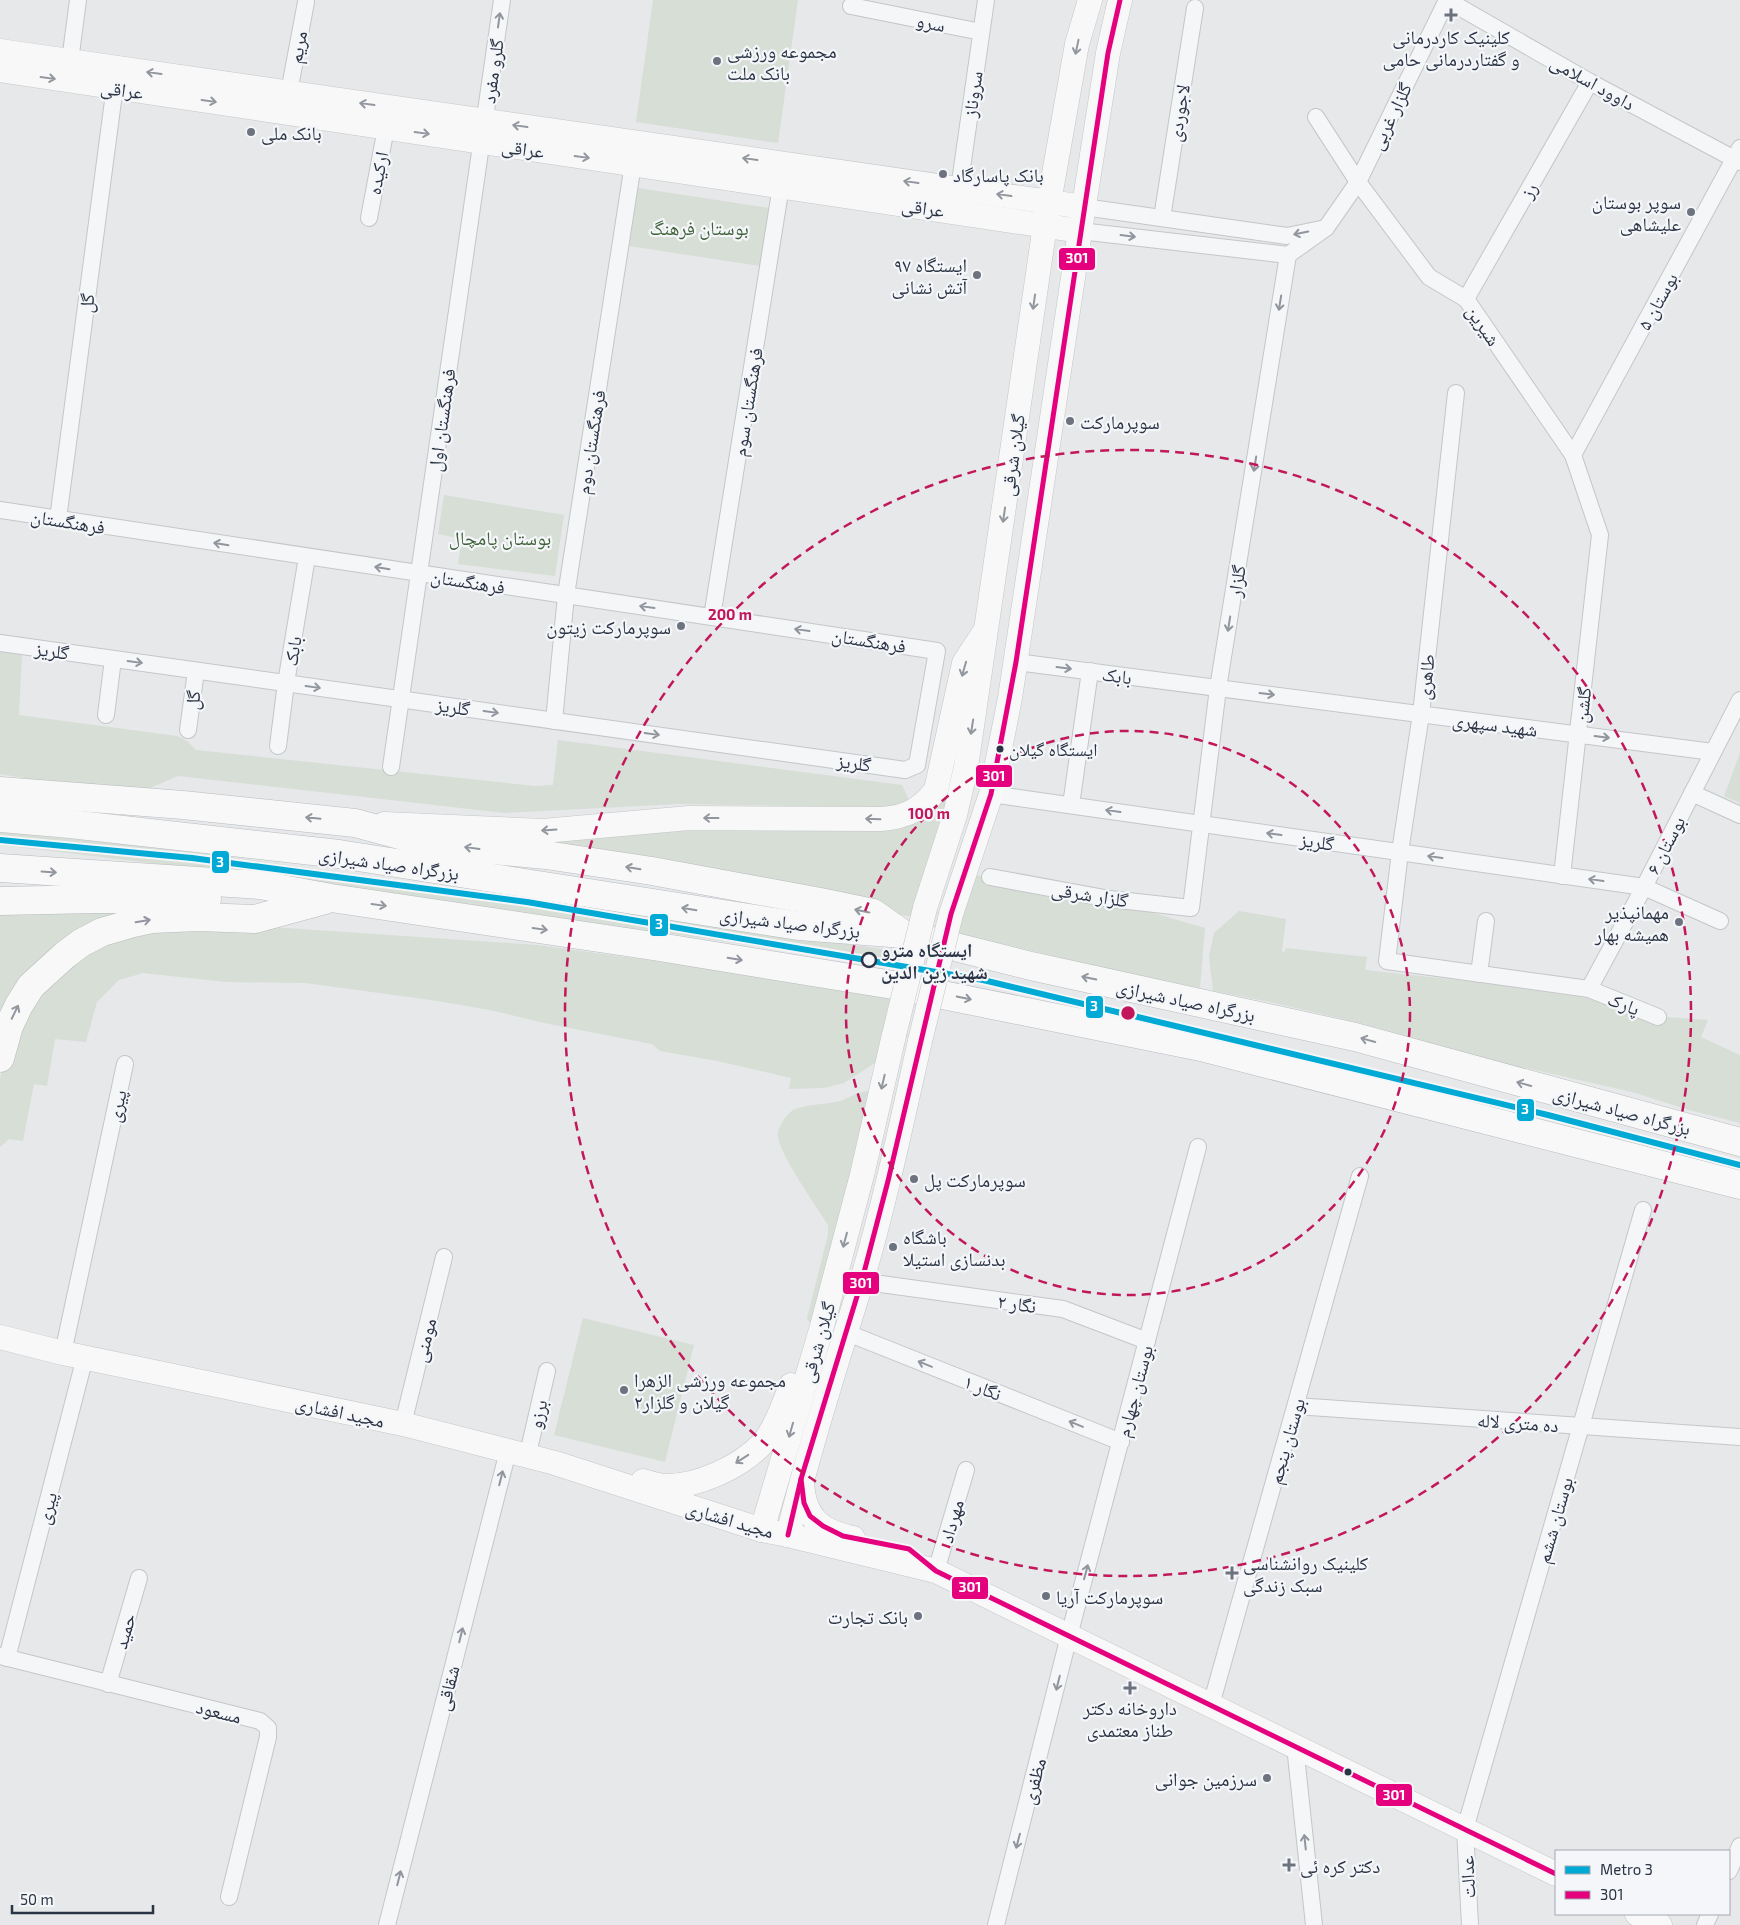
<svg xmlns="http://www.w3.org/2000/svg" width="1740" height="1925" viewBox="0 0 1740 1925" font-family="'Exo 2','Noto Naskh Arabic',sans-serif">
<rect width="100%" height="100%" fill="#e6e8ea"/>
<g fill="#d6ded6">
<polygon points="653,0 798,0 778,143 636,122"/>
<polygon points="638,188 769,208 760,266 629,246"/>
<polygon points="444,495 564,515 555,576 458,564 462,539 438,534"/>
<polygon points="0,650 22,653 19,715 177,736 187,741 196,750 535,786 553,785 558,740 902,785 908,798 903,808 679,804 505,813 178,776 141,792 53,783 0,774"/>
<polygon points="972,695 919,918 902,915 887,910 481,837 914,817"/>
<polygon points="1740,753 1740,803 1724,796"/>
<path d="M0,832L122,844L210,854L910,953L905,971C756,944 606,925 455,904C304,883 152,862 0,845Z"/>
<polygon points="974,875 1150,912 1205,928 1200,988 1108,969 958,933"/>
<polygon points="146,905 99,927 0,1036 0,909"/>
<polygon points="1239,911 1286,919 1282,951 1284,953 1286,948 1367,957 1365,970 1476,982 1593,999 1652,1016 1708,1020 1701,1037 1740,1055 1740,1123 1689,1110 1632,1092 1517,1066 1360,1023 1270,1002 1213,991 1209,956 1214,933"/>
<polygon points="228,924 537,945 707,968 899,1000 884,1047 875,1063 844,1083 824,1088 789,1089 791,1078 717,1061 660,1051 652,1044 544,1023 490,1010 431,1000 305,983 226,982 143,973 119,980 97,1002 86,1042 55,1039 47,1086 34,1084 23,1141 9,1139 0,1147 0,1078 8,1048 40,988 111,935"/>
<path d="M867,1091L871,1095L812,1323L809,1322L807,1318L828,1235V1225C817,1207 778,1153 778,1135C778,1126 786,1115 793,1110C806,1104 821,1105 835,1102C846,1101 855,1092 867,1091Z"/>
<polygon points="583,1318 694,1345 665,1462 554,1435"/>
</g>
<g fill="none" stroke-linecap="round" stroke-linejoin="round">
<defs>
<g id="minor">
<polyline points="1447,0 1590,82 1740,162"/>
<polyline points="851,6 981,32"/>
<polyline points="70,61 78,0"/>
<polyline points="289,92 306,2"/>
<polyline points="1316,117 1358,182 1429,277 1466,299 1573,455 1600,535 1562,876"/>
<polyline points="959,189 986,0"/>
<polyline points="369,218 386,128"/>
<polyline points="1162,218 1195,8"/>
<polyline points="1326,228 1358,182 1447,0"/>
<polyline points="1080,231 1288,255 1326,228 1287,236 1084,207"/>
<polyline points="1466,299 1590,82"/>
<polyline points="1456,393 1421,714 1400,852 1387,961 1589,989 1658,1017"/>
<polyline points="1573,455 1740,148"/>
<polyline points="0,510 937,651 917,765 905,770 0,643"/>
<polyline points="58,519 116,78"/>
<polyline points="712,617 781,186"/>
<polyline points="1016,662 1713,752"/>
<polyline points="106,715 113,659"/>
<polyline points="554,721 566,595 633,164"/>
<polyline points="188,730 196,671"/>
<polyline points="278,746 286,683 307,557"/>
<polyline points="391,767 502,0"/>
<polyline points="1692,793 1740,815"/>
<polyline points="991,794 1644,887 1720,921"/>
<polyline points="1071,805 1090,671"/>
<polyline points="990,877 1110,899 1191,908 1218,688 1288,255"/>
<polyline points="1479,974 1486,921"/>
<polyline points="1589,989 1644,887 1740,700"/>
<polyline points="881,1284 1063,1309 1147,1341"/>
<polyline points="845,1332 1121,1442"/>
<polyline points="63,1353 125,1064"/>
<polyline points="1296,1406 1740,1437"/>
<polyline points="403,1424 444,1257"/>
<polyline points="527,1458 547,1371"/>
<polyline points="936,1571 966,1470"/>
<polyline points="0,1656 260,1721 268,1728 268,1737 229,1897"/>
<polyline points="7,1658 85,1357"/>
<polyline points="108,1684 139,1578"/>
<polyline points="1211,1705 1360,1176"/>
<polyline points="1295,1746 1314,1925"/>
<polyline points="1729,1871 1740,1846"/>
<polyline points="387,1925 508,1451"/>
<polyline points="996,1925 1069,1636 1198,1147"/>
<polyline points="1470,1925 1465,1829 1643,1210"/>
<polyline points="1705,1925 1710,1914"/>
</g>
<g id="secondary">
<polyline points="0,51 1084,207"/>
<polyline points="0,70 1080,231"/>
<path d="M384,824L543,831L689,818L881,819C907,817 920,810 936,790L964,663L983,634"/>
<polyline points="925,908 955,815 966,767 1045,225 1077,44 1090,0"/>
<polyline points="951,914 991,794 1010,698 1080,231 1108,53 1120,0"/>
<polyline points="0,1337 63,1353 403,1424 555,1463 762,1530 788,1535 936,1571 1556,1874"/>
<path d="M643,1481C650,1483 658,1486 665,1486C697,1487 740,1467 762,1444C774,1431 785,1402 791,1385"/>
<path d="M802,1485C805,1518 820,1531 853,1538"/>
<polyline points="762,1530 821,1330 862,1175 894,1035"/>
<path d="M788,1535C809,1449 836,1365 862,1280C885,1202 902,1121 920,1041"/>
<polyline points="1637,1914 1660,1925"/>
</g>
<g id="trunk">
<polyline points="0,791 183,805 355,823 422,841 483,849 546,855 652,871 820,902 873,913 900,932"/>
<polyline points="0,818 70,824 339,854 799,926 904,934 1031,966 1355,1037 1740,1142"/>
<polyline points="0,868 260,885 331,898 653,946 893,985 1201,1047 1740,1185"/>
<polyline points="0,901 96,899 207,899"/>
<polyline points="0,1058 9,1026 19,1005 31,986 65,955 81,943 102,932 133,923 152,919 198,917 255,919 325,900"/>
</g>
</defs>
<use href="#minor" stroke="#c4c6c8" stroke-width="18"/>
<use href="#secondary" stroke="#c4c6c8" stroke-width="25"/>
<use href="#trunk" stroke="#b8bbbf" stroke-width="29"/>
<use href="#minor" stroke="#f5f6f7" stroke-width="16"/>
<use href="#secondary" stroke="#f8f8f8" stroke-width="24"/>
<use href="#trunk" stroke="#f8f8f8" stroke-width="28"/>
<defs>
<g id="secondary-bridge">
<polyline points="894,1035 925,908"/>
<polyline points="920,1041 951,914"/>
</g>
</defs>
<use href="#secondary-bridge" stroke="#c4c6c8" stroke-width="25" stroke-linecap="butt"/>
<use href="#secondary-bridge" stroke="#f8f8f8" stroke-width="24"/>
<defs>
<g id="bus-1">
<polyline points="801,1479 804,1503 810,1516 823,1526 843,1536 909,1549 936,1571 1556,1874"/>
<polyline points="788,1535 801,1479 862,1280 888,1181 951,914 991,794 1016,662 1108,53 1120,0"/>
</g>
</defs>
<use href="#bus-1" stroke="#f4f6f9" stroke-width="9"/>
<use href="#bus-1" stroke="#e5007d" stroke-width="5"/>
<defs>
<polyline id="metro-1" points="0,840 192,858 527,902 983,980 1548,1115 1740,1165"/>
</defs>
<use href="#metro-1" stroke="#f4f6f9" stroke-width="10"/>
<use href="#metro-1" stroke="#00aad4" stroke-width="6"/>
</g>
<defs><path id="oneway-shaft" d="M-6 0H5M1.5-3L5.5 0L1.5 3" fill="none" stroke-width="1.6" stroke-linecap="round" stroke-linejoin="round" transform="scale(1.25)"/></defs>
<g stroke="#90959e">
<use href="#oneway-shaft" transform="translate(499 20) rotate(-82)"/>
<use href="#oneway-shaft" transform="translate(1301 233) rotate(168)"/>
<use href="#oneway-shaft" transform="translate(1128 236) rotate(7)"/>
<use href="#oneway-shaft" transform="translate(1280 303) rotate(99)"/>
<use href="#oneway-shaft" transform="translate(1255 464) rotate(99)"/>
<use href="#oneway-shaft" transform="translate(221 544) rotate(-171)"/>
<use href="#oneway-shaft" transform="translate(382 568) rotate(-171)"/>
<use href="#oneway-shaft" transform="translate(647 607) rotate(-172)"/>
<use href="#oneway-shaft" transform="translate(1229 624) rotate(99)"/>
<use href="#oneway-shaft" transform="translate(802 630) rotate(-172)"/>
<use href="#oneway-shaft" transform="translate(135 662) rotate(8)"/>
<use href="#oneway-shaft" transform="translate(1064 668) rotate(7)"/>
<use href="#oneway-shaft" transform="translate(313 687) rotate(8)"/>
<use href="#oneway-shaft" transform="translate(1267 694) rotate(7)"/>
<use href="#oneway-shaft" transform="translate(491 712) rotate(8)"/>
<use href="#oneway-shaft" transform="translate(652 734) rotate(8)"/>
<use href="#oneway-shaft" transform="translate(1602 737) rotate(7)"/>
<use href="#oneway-shaft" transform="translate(1113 811) rotate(-172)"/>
<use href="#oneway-shaft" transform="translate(1274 834) rotate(-172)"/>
<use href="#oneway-shaft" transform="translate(1435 857) rotate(-172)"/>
<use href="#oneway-shaft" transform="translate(1596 880) rotate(-172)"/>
<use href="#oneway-shaft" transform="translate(925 1364) rotate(-158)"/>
<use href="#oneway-shaft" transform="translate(1076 1424) rotate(-158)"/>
<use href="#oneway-shaft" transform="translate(501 1478) rotate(-76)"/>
<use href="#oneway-shaft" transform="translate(1086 1572) rotate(-75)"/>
<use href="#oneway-shaft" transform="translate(461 1635) rotate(-76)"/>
<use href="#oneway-shaft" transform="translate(1058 1683) rotate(104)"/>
<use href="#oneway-shaft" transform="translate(1018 1841) rotate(105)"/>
<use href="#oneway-shaft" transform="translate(1305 1842) rotate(-96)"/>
<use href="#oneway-shaft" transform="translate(399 1878) rotate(-76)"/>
</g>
<g stroke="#92969e">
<use href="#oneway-shaft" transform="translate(1077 47) rotate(102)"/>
<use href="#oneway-shaft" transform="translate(154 73) rotate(-172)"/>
<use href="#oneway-shaft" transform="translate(48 78) rotate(8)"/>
<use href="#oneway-shaft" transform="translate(209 101) rotate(8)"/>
<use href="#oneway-shaft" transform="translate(367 104) rotate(-172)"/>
<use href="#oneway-shaft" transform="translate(520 126) rotate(-172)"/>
<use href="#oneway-shaft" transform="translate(422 133) rotate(8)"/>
<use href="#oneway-shaft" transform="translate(582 157) rotate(8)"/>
<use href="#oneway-shaft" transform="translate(750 159) rotate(-172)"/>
<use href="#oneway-shaft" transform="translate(911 182) rotate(-172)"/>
<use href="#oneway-shaft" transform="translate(1004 195) rotate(-172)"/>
<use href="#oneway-shaft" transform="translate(1034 302) rotate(98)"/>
<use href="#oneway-shaft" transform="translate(1004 515) rotate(98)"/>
<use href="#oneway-shaft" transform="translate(964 669) rotate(106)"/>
<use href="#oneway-shaft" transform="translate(972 727) rotate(99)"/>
<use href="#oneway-shaft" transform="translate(313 818) rotate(-174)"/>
<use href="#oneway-shaft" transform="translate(711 818) rotate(180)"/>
<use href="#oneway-shaft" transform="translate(873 819) rotate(-178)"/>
<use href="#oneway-shaft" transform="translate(549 830) rotate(176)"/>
<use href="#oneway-shaft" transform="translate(472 848) rotate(-172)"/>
<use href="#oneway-shaft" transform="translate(633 868) rotate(-171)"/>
<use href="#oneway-shaft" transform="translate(49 872) rotate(4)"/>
<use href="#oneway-shaft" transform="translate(379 905) rotate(8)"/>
<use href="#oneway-shaft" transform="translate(689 909) rotate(-171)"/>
<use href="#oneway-shaft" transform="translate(862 911) rotate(-168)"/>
<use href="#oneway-shaft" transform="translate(143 921) rotate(-9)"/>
<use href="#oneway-shaft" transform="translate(540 929) rotate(8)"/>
<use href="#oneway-shaft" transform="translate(735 959) rotate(9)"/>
<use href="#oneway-shaft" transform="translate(1089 978) rotate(-168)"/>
<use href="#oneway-shaft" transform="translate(964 998) rotate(12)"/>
<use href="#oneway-shaft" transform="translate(15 1012) rotate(-64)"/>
<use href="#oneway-shaft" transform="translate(1368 1040) rotate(-165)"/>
<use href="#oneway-shaft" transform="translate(883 1082) rotate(103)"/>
<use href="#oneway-shaft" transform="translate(1524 1084) rotate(-165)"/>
<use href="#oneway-shaft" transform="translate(845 1240) rotate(105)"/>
<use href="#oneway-shaft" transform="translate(791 1430) rotate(106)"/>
<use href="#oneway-shaft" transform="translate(742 1459) rotate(147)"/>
</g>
<g fill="none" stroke="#c2185b" stroke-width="2.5" stroke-dasharray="9 6">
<circle cx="1128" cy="1013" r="282"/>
<circle cx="1128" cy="1013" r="563"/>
</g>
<g fill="#6c737f" stroke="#f4f6f9" stroke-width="2">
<path d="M1448.5 7.5h5v5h5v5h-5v5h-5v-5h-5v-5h5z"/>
<circle cx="717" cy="61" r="5"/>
<circle cx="251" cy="132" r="5"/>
<circle cx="943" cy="174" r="5"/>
<circle cx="1691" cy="212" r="5"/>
<circle cx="977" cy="275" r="5"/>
<circle cx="1070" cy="421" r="5"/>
<circle cx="681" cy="626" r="5"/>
<circle cx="1679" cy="922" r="5"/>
<circle cx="914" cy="1179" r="5"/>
<circle cx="893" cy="1247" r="5"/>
<circle cx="624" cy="1390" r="5"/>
<path d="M1229.5 1565.5h5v5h5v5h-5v5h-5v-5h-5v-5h5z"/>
<circle cx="1046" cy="1596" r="5"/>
<circle cx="918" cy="1616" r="5"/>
<path d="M1127.5 1680.5h5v5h5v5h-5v5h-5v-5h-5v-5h5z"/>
<circle cx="1267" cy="1778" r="5"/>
<path d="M1286.5 1857.5h5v5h5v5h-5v5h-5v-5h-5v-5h5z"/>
</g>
<g fill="#2b3445" stroke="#f4f6f9" stroke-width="2">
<circle cx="1000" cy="749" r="4.5"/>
<circle cx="1348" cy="1772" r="4.5"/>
</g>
<circle fill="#f4f6f9" stroke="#2b3445" stroke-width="2.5" cx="869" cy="960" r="7"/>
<g text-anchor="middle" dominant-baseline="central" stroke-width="4.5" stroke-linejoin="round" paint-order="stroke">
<g font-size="18" fill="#2b3445" stroke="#f4f6f9" text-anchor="start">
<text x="1009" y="749">ایستگاه گیلان</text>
</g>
<g font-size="19" fill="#2b3445" stroke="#f4f6f9">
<text transform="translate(931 22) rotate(11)">سرو</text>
<text transform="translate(297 47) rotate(-79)">مریم</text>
<text transform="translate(492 71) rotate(-82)">گلرو مفرد</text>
<text transform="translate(1593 82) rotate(29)">داوود اسلامی</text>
<text transform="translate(122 89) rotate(8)">عراقی</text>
<text transform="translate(972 94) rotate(-82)">سروناز</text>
<text transform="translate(1178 113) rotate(-81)">لاجوردی</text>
<text transform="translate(1390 116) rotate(-64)">گلزار غربی</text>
<text transform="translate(523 148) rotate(8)">عراقی</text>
<text transform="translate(377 173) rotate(-79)">ارکیده</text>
<text transform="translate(1528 190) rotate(-60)">رز</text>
<text transform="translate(923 207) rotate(8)">عراقی</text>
<text transform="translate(1657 301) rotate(-61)">بوستان ۵</text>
<text transform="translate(86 303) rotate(-83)">گل</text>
<text transform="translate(1484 325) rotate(56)">شیرین</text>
<text transform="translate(747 402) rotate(-81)">فرهنگستان سوم</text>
<text transform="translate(441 420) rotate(-82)">فرهنگستان اول</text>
<text transform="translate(590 442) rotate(-81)">فرهنگستان دوم</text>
<text transform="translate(1012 455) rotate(-82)">گیلان شرقی</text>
<text transform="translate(68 521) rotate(9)">فرهنگستان</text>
<text transform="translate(468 581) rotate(9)">فرهنگستان</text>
<text transform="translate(1236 581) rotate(-81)">گلزار</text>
<text transform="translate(869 640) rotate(9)">فرهنگستان</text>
<text transform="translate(52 650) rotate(8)">گلریز</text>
<text transform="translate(292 651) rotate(-81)">بابک</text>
<text transform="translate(1117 675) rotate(7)">بابک</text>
<text transform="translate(1425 677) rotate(-84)">طاهری</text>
<text transform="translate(192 700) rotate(-83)">گل</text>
<text transform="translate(1582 705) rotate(-84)">گلشن</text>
<text transform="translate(453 706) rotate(8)">گلریز</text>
<text transform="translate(1495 724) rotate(7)">شهید سپهری</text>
<text transform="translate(854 762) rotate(8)">گلریز</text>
<text transform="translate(1317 841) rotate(8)">گلریز</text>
<text transform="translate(1665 845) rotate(-63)">بوستان ۶</text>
<text transform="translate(389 863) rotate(8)">بزرگراه صیاد شیرازی</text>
<text transform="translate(1090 894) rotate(9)">گلزار شرقی</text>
<text transform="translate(790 922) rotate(7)">بزرگراه صیاد شیرازی</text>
<text transform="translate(1186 1000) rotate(12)">بزرگراه صیاد شیرازی</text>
<text transform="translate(1624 1003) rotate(22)">پارک</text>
<text transform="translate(116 1106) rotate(-78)">پیری</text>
<text transform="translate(1622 1110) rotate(15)">بزرگراه صیاد شیرازی</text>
<text transform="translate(1017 1303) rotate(8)">نگار ۲</text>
<text transform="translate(424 1340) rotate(-76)">مومنی</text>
<text transform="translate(817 1342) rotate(-74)">گیلان شرقی</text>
<text transform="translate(983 1387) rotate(22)">نگار ۱</text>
<text transform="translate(1134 1391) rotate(-75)">بوستان چهارم</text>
<text transform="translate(340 1411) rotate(12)">مجید افشاری</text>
<text transform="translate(537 1414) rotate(-77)">برزو</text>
<text transform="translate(1518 1422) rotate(4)">ده متری لاله</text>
<text transform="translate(1286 1441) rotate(-74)">بوستان پنجم</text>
<text transform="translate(46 1508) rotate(-75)">پیری</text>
<text transform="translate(730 1519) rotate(16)">مجید افشاری</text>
<text transform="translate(1554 1520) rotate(-74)">بوستان ششم</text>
<text transform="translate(951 1521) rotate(-74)">مهرداد</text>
<text transform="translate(124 1631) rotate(-74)">حمید</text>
<text transform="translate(447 1688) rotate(-76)">شقاقی</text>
<text transform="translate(219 1711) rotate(14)">مسعود</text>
<text transform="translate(1033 1781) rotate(-75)">مظفری</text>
<text transform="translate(1467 1877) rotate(-93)">عدالت</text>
</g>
<g font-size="19" fill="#2b3445" stroke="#f4f6f9" text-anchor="start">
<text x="1451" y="36" text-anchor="middle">کلینیک کاردرمانی<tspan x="1451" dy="22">و گفتاردرمانی حامی</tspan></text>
<text x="727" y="50">مجموعه ورزشی<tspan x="727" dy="22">بانک ملت</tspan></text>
<text x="261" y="132">بانک ملی</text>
<text x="953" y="174">بانک پاسارگاد</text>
<text x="1681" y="201" text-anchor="end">سوپر بوستان<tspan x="1681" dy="22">علیشاهی</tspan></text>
<text x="967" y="264" text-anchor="end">ایستگاه ۹۷<tspan x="967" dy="22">آتش نشانی</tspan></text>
<text x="1080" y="421">سوپرمارکت</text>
<text x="671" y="626" text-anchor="end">سوپرمارکت زیتون</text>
<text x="1669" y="911" text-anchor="end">مهمانپذیر<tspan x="1669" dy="22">همیشه بهار</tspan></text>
<text x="924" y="1179">سوپرمارکت پل</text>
<text x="903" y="1236">باشگاه<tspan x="903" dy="22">بدنسازی استیلا</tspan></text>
<text x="634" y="1379">مجموعه ورزشی الزهرا<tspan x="634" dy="22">گیلان و گلزار۲</tspan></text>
<text x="1243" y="1562">کلینیک روانشناسی<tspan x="1243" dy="22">سبک زندگی</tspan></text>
<text x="1056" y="1596">سوپرمارکت آریا</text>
<text x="908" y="1616" text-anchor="end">بانک تجارت</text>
<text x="1130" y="1707" text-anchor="middle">داروخانه دکتر<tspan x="1130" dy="22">طناز معتمدی</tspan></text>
<text x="1257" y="1778" text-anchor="end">سرزمین جوانی</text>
<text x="1300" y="1865">دکتر کره ئی</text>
</g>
<g font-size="19" fill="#3f6138" stroke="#f4f6f9">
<text x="699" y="227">بوستان فرهنگ</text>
<text x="500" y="537">بوستان پامچال</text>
</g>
<g font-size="19" font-weight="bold" fill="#2b3445" stroke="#f4f6f9" text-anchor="start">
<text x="881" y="949">ایستگاه مترو<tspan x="881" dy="22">شهید زین الدین</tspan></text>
</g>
</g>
<circle cx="1128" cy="1013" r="8" fill="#c2185b" stroke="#f4f6f9" stroke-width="2.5"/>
<g font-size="15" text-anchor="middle" font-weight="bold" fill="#c2185b" stroke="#f4f6f9" stroke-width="4.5" stroke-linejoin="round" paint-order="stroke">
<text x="730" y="620">200 m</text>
<text x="929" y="819">100 m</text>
</g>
<g stroke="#f4f6f9" stroke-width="2">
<rect x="1058" y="247" width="38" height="24" rx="5" fill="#e5007d"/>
<rect x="975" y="764" width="38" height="24" rx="5" fill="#e5007d"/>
<rect x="211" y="850" width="19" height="24" rx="5" fill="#00aad4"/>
<rect x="649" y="913" width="20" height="24" rx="5" fill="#00aad4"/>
<rect x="1085" y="995" width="19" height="24" rx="5" fill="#00aad4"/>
<rect x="1516" y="1098" width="19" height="24" rx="5" fill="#00aad4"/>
<rect x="842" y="1271" width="38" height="24" rx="5" fill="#e5007d"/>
<rect x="951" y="1576" width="38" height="24" rx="5" fill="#e5007d"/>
<rect x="1375" y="1783" width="38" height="24" rx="5" fill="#e5007d"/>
</g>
<g font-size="14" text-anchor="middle" font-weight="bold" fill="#fff">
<text x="1077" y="263">301</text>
<text x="994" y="781">301</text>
<text x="220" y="867">3</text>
<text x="659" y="929">3</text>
<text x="1094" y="1011">3</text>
<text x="1525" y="1114">3</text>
<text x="861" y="1288">301</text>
<text x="970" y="1592">301</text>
<text x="1394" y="1800">301</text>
</g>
<rect x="1555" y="1850" width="175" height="65" fill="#f4f6f9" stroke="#a4a8b1"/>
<rect x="1565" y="1866" width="25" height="8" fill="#00aad4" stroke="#a4a8b1"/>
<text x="1600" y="1875" font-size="15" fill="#2b3445">Metro 3</text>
<rect x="1565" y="1891" width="25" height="8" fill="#e5007d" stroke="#a4a8b1"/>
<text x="1600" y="1900" font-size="15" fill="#2b3445">301</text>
<path d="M12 1905v8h141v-8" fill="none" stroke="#2b3445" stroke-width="2.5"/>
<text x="20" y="1905" font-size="15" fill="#2b3445" stroke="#f4f6f9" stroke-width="4" paint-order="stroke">50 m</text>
</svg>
